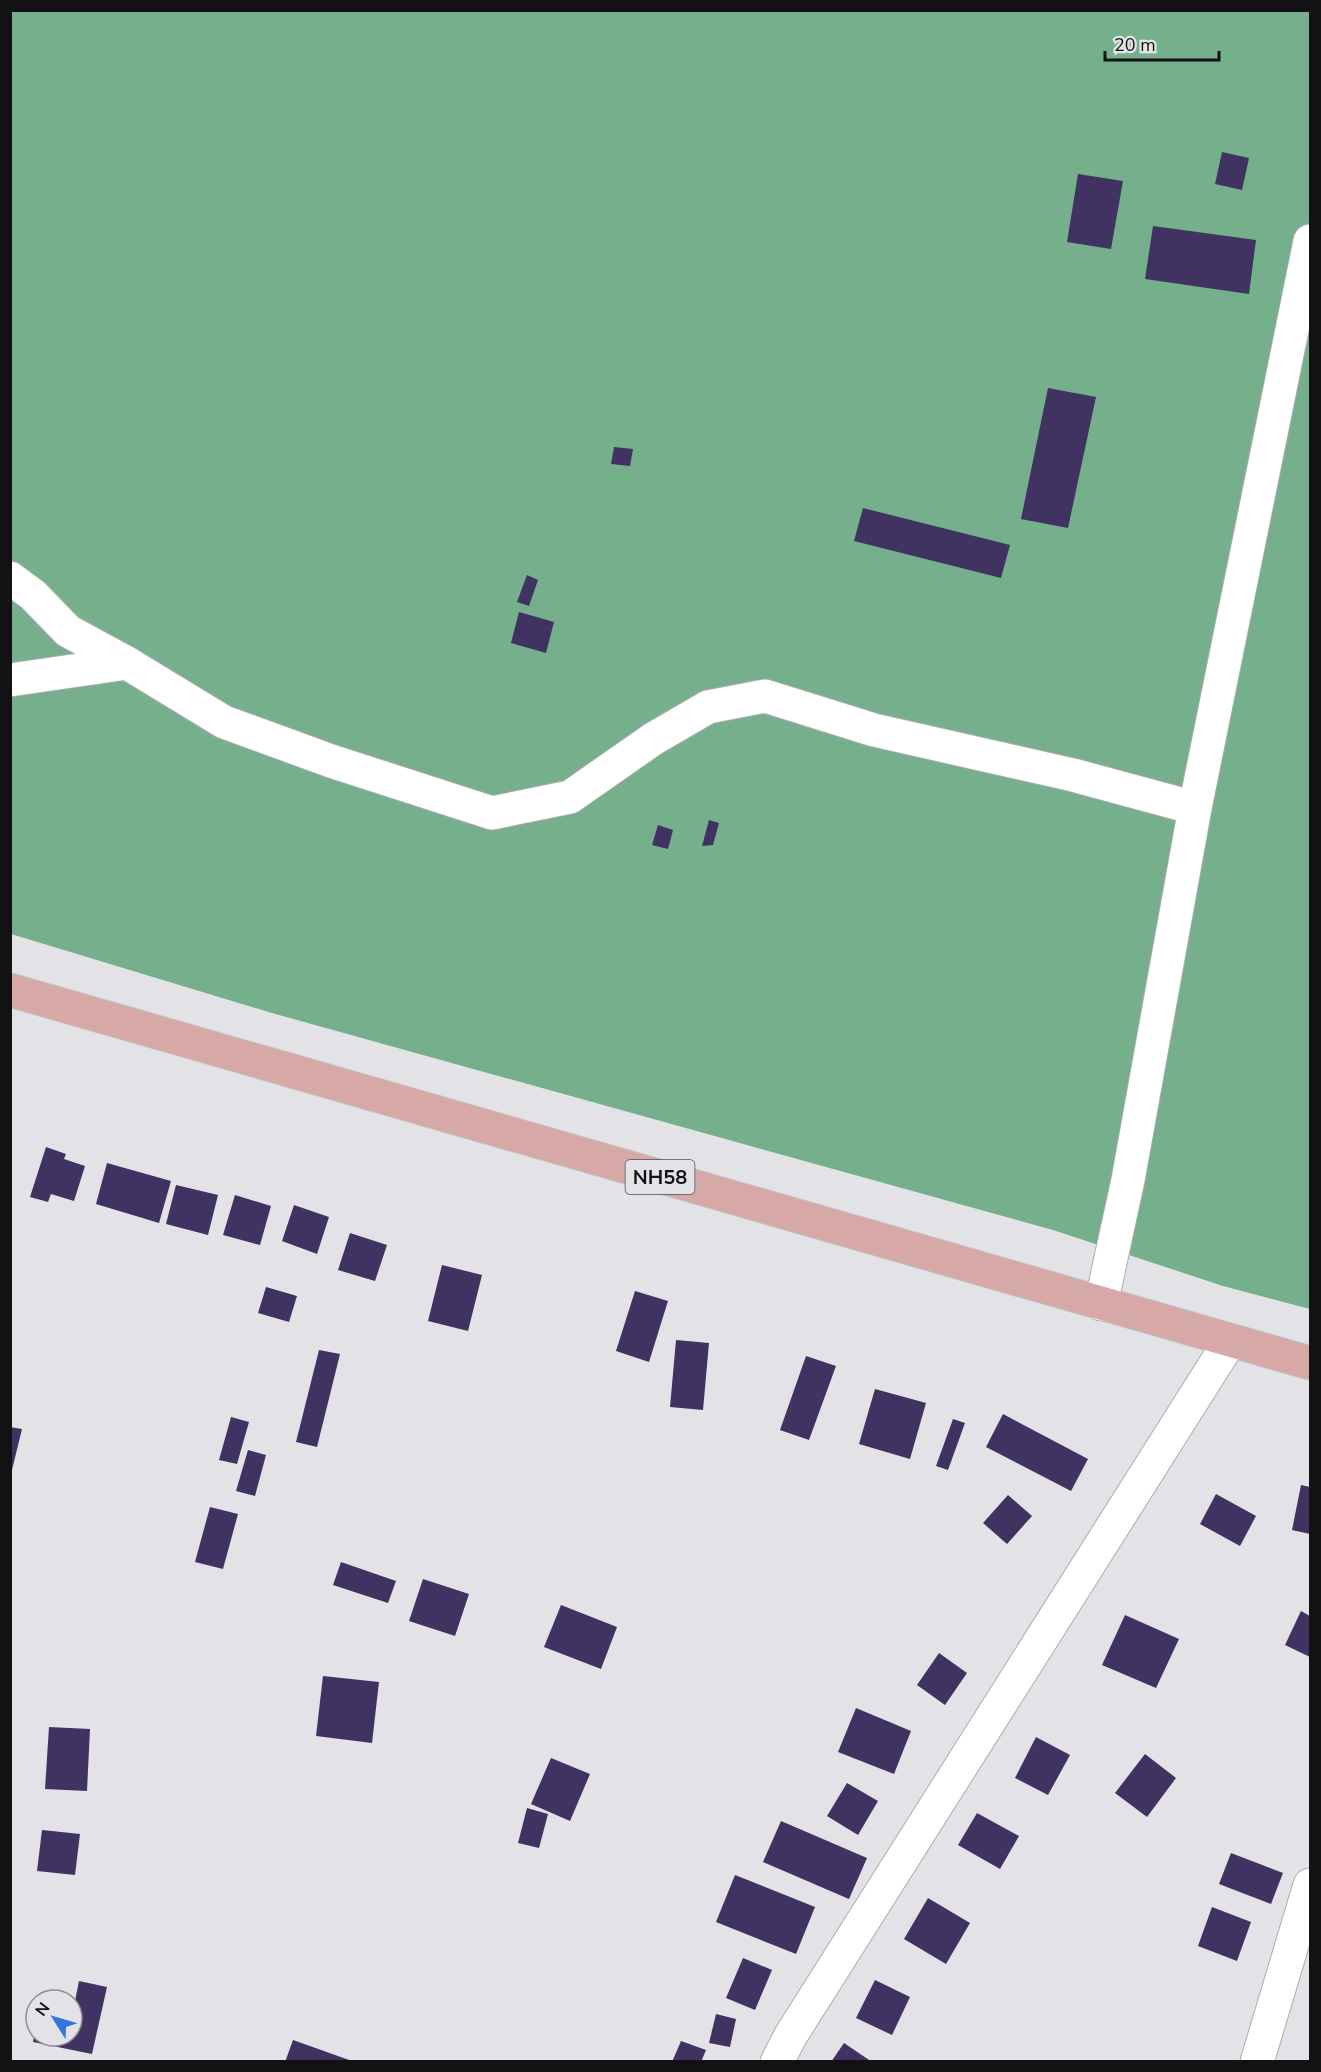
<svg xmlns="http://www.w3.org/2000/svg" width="1321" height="2072" viewBox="0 0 1321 2072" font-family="'Nunito Sans',sans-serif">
<rect width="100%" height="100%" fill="#e3e3e7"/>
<polygon fill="#75af8c" points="10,11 1310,11 1310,1309 1223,1286 1053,1230 272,1013 11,934"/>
<g fill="#403261">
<polygon points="1222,152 1249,158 1242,190 1215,184"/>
<polygon points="1078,174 1123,181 1111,249 1067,242"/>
<polygon points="1153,226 1256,240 1249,294 1145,279"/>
<polygon points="1048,388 1096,397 1068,528 1021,519"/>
<polygon points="614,447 633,449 630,466 611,464"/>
<polygon points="863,508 1010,545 1001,578 854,541"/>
<polygon points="527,575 538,580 529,606 517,602"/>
<polygon points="519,612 554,622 546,653 511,643"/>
<polygon points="709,820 719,823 713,845 702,846"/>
<polygon points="658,825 673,830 668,849 652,845"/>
<polygon points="46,1147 66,1154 64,1159 85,1166 74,1201 51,1194 48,1202 30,1197"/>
<polygon points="107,1163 171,1181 159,1223 96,1204"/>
<polygon points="176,1185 218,1195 208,1235 166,1224"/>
<polygon points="235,1195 271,1206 260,1245 223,1235"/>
<polygon points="294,1205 329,1217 317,1254 282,1241"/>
<polygon points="350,1233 387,1245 375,1281 338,1270"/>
<polygon points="442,1265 482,1275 468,1331 428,1321"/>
<polygon points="266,1287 297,1296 289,1322 258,1313"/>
<polygon points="635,1291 668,1301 649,1362 616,1351"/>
<polygon points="676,1340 709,1343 703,1410 670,1407"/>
<polygon points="319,1350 340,1354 317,1447 296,1442"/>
<polygon points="806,1356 836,1366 809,1440 780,1430"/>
<polygon points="875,1389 926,1403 910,1459 859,1444"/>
<polygon points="1003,1414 1088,1459 1071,1491 986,1447"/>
<polygon points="231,1417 249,1422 237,1464 219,1460"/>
<polygon points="953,1419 965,1423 948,1470 936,1466"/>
<polygon points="10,1427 22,1429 11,1474 10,1474"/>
<polygon points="248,1450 266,1455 255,1496 236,1491"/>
<polygon points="1301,1485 1310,1487 1310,1534 1292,1530"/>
<polygon points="1216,1494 1256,1516 1240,1546 1200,1524"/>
<polygon points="1008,1495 1032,1516 1007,1544 983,1523"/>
<polygon points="210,1507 238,1514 223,1569 195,1562"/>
<polygon points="341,1562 396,1581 388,1603 333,1585"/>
<polygon points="423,1579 469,1594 455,1636 409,1621"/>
<polygon points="561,1605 617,1627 601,1669 544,1647"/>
<polygon points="1301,1611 1310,1616 1310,1657 1285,1645"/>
<polygon points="1125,1615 1179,1639 1156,1688 1102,1665"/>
<polygon points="939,1653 967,1673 945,1705 917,1685"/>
<polygon points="323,1676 379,1682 372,1743 316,1736"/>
<polygon points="856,1708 911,1731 894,1774 838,1752"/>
<polygon points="49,1727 90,1729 87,1791 45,1789"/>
<polygon points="1036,1737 1070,1755 1048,1795 1015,1778"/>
<polygon points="1145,1754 1176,1778 1147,1817 1115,1793"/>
<polygon points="551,1758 590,1774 570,1821 531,1804"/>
<polygon points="847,1783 878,1801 858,1835 827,1816"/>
<polygon points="527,1808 548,1814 539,1848 518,1843"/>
<polygon points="977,1813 1019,1836 1000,1869 958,1845"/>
<polygon points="781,1821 867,1858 849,1899 763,1862"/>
<polygon points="42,1830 80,1834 75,1875 37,1871"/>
<polygon points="1231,1853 1283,1873 1271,1904 1219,1884"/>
<polygon points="735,1875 815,1907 796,1954 716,1922"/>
<polygon points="928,1898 970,1923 946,1964 904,1939"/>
<polygon points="1212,1907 1251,1922 1237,1961 1198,1946"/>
<polygon points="743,1958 772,1970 755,2010 726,1998"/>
<polygon points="875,1980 910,1997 892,2035 856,2018"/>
<polygon points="79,1981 107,1987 92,2054 33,2042 34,2036 72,2036 72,2006 74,2006"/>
<polygon points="716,2014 736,2019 730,2047 709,2043"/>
<polygon points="293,2040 352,2061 351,2062 285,2062"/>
<polygon points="681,2041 706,2050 701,2062 672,2062"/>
<polygon points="844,2043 872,2062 831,2062"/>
</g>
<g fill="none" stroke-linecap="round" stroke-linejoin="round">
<defs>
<g id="street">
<polyline points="10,578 33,595 68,631 127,663"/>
<polyline points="10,680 127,663 224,722 331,761 492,813 570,797 653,739 708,707 765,696 874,730 1073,775 1195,808"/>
<polyline points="1101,1304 1128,1180 1195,808 1310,241"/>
<polyline points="777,2062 791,2035 1230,1341"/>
<polyline points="1257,2062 1310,1885"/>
</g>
<polyline id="primary" points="10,990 1310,1363"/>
</defs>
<use href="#street" stroke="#acacb0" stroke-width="35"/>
<use href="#primary" stroke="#c1c1c2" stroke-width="35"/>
<use href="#street" stroke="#fff" stroke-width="33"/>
<use href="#primary" stroke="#d6a9a7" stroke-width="33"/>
</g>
<g text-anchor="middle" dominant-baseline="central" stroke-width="6" stroke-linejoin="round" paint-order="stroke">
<rect fill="#e3e3e7" stroke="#515153" stroke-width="1.5" x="625.5" y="1160" width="69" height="34" rx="4.5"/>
<g font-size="20" font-weight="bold" fill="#121214">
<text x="660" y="1177">NH58</text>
</g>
</g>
<rect width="1321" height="2072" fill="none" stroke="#121214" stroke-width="24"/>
<g transform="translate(54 2018) rotate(307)"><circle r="28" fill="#e3e3e7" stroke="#8f8f93" stroke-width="1.5"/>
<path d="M0-4.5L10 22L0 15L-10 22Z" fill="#3175e3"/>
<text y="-9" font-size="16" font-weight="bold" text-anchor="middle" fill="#121214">N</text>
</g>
<path d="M1105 51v9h114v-9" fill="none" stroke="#121214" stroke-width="3"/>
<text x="1114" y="51" font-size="18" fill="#121214" stroke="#e3e3e7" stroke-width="4.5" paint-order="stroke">20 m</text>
</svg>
